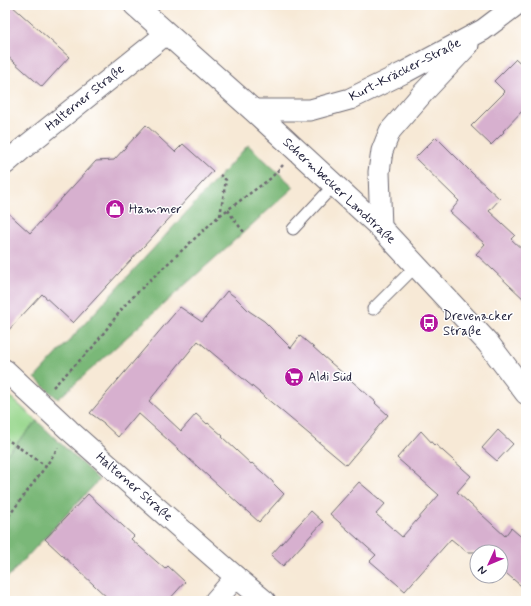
<svg xmlns="http://www.w3.org/2000/svg" width="531" height="606" viewBox="0 0 531 606" font-family="Mynerve,sans-serif">
<rect width="100%" height="100%" fill="#fff"/>
<filter id="ink" filterUnits="userSpaceOnUse"><feTurbulence type="fractalNoise" baseFrequency=".025" numOctaves="2"/><feDisplacementMap in="SourceGraphic" scale="8" xChannelSelector="R" yChannelSelector="G"/><feConvolveMatrix kernelMatrix="1 2 1 2 8 2 1 2 1" color-interpolation-filters="sRGB"/></filter>
<filter id="wash" filterUnits="userSpaceOnUse"><feTurbulence type="fractalNoise" baseFrequency=".012" numOctaves="4" result="noise"/><feDisplacementMap in="SourceGraphic" scale="16" xChannelSelector="R" yChannelSelector="G"/><feGaussianBlur stdDeviation="0.9" result="paint"/><feColorMatrix in="noise" values="0 0 0 0 0 0 0 0 0 0 0 0 0 0 0 0 0 1.4 0 .05"/><feComposite in="paint" operator="in"/></filter>
<g filter="url(#wash)">
<rect width="100%" height="100%" fill="#f7e9d6"/>
<polygon fill="#98d78d" stroke="#5d7c64" points="5,392 37,421 5,456"/>
<g fill="#7ab878" stroke="#4e6d5a">
<polygon points="248,145 294,187 58,399 35,378"/>
<polygon points="37,421 99,480 5,580 5,456"/>
</g>
<g id="blocks">
<g fill="#d7b0cf">
<polygon points="5,5 11,5 69,57 42,87 5,54"/>
<polygon points="516,59 526,68 526,107 503,131 504,132 491,145 471,126 505,92 494,81"/>
<polygon points="146,125 175,152 183,144 213,171 73,323 42,294 5,334 5,210 30,233 96,161 114,160"/>
<polygon points="436,137 472,173 500,199 489,211 515,235 511,239 526,253 526,301 476,254 485,244 450,212 459,201 415,158"/>
<polygon points="227,291 235,297 249,311 264,321 291,348 300,336 312,346 323,356 376,402 375,403 388,415 346,465 198,341 149,401 181,431 196,414 207,424 208,423 223,436 222,437 251,464 252,463 273,482 273,483 284,494 259,522 138,413 118,437 104,424 104,423 90,413 180,307 202,322"/>
<polygon points="498,430 513,444 497,461 482,448"/>
<polygon points="421,431 434,445 435,444 471,476 457,492 505,536 511,528 526,541 526,590 501,569 501,552 467,552 451,539 405,591 370,561 376,555 330,514 359,482 385,504 376,514 402,537 439,495 397,458"/>
<polygon points="88,494 134,536 131,539 165,569 168,566 185,582 168,601 111,601 45,539"/>
<polygon points="311,511 323,522 283,566 271,555"/>
</g>
</g>
</g>
<g filter="url(#ink)">
<use href="#blocks" fill-opacity="0" stroke="#6d6871" stroke-width="1"/>
<g fill="none" stroke-linecap="round" stroke-linejoin="round">
<defs>
<g id="service">
<polyline points="293,229 334,185"/>
<polyline points="373,309 416,266"/>
</g>
<g id="minor">
<polyline points="253,110 310,110 350,99 405,72 483,30 516,5"/>
<polyline points="5,164 21,150 166,34"/>
<polyline points="381,228 379,172 382,151 390,131 423,93 468,45"/>
<polyline points="5,370 69,430 123,478 236,577 265,601"/>
<polyline points="215,601 236,577"/>
</g>
<polyline id="primary" points="135,5 253,110 381,228 488,343 526,393"/>
</defs>
<use href="#service" stroke="#6d6871" stroke-width="13"/>
<use href="#minor" stroke="#6d6871" stroke-width="23"/>
<use href="#primary" stroke="#6d6871" stroke-width="24"/>
<g stroke="#6d6871" stroke-width="2.5" stroke-dasharray="3 3" stroke-linecap="butt">
<polyline points="228,210 235,221 244,232"/>
<polyline points="220,216 226,180 220,175"/>
<polyline points="53,387 92,348 125,305 149,281 219,216 271,178 283,165"/>
<polyline points="5,438 46,466"/>
<polyline points="5,521 46,466 58,448"/>
</g>
<use href="#service" stroke="#fff" stroke-width="11"/>
<use href="#minor" stroke="#fff" stroke-width="21"/>
<use href="#primary" stroke="#fff" stroke-width="22"/>
</g>
</g>
<defs>
<symbol id="shop-disc" viewBox="-11 -11 22 22"><circle r="9.5" fill="#b5179e" stroke="#fff"/><path d="M-5-2.5h2.3a2.7 3.5 0 0 1 5.4 0H5L5.5 6h-11ZM-1.5-2.5h3a1.5 2.3 0 0 0-3 0Z" fill="#fff"/></symbol>
<symbol id="bus-disc" viewBox="-11 -11 22 22"><circle r="9.5" fill="#b5179e" stroke="#fff"/><path d="M-5-6H5V4H4V6H2V4H-2V6H-4V4H-5ZM-3.5-4V0h7V-4ZM-3.5 1.2v1.5H-2V1.2ZM2 1.2v1.5H3.5V1.2Z" fill="#fff"/></symbol>
<symbol id="supermarket-disc" viewBox="-11 -11 22 22"><circle r="9.5" fill="#b5179e" stroke="#fff"/><path d="M-6-5.5h2.5l.6 2H6L4.5 2H-2.5L-4.4-4H-6ZM-1.5 3.2a1.3 1.3 0 1 0 .1 0ZM3 3.2a1.3 1.3 0 1 0 .1 0Z" fill="#fff"/></symbol>
</defs>
<g fill-rule="evenodd">
<use href="#shop-disc" x="104" y="198" width="22" height="22"/>
<use href="#bus-disc" x="418" y="312" width="22" height="22"/>
<use href="#supermarket-disc" x="283" y="366" width="22" height="22"/>
</g>
<g text-anchor="middle" dominant-baseline="central" stroke-width="3" stroke-linejoin="round" paint-order="stroke">
<g font-size="13" fill="#22223b" stroke="#fff">
<text transform="translate(405 70) rotate(-27)">Kurt-Kräcker-Straße</text>
<text transform="translate(85 98) rotate(-39)">Halterner Straße</text>
<text transform="translate(339 191) rotate(43)">Schermbecker Landstraße</text>
<text transform="translate(134 487) rotate(41)">Halterner Straße</text>
</g>
<g font-size="13" fill="#22223b" stroke="#fff" text-anchor="start">
<text x="129" y="209">Hammer</text>
<text x="443" y="316">Drevenacker<tspan x="443" dy="15">Straße</tspan></text>
<text x="308" y="377">Aldi Süd</text>
</g>
</g>
<rect width="531" height="606" fill="none" stroke="#fff" stroke-width="20"/>
<g transform="translate(489 564) rotate(226)"><circle r="19" fill="#ffffff" stroke="#a7a7b1"/>
<path d="M0-3L7 15L0 10L-7 15Z" fill="#b5179e"/>
<text y="-6" font-size="11" font-weight="bold" text-anchor="middle" fill="#22223b">N</text>
</g>
</svg>
